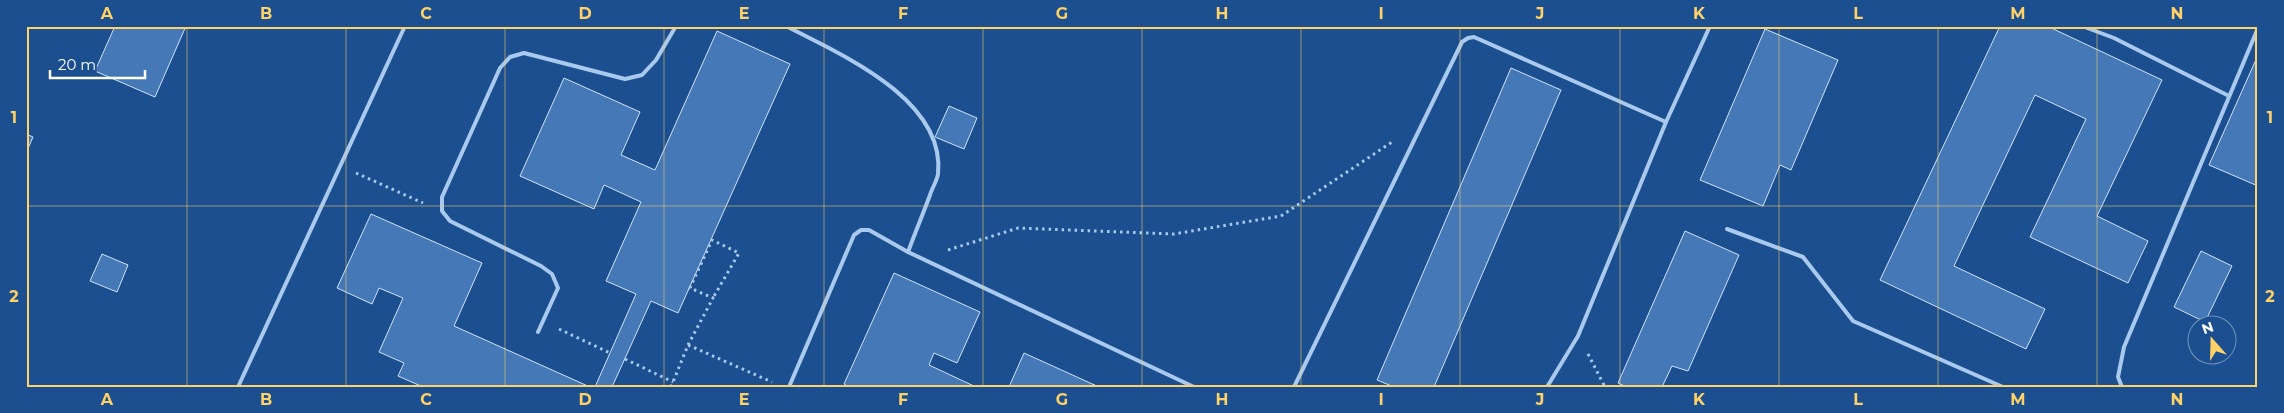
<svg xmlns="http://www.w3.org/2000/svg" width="2284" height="413" viewBox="0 0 2284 413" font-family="Montserrat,sans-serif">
<rect width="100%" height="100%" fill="#1b4f8f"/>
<g fill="#4478b7" stroke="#cfe3fa">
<polygon points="115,26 186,26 155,97 95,71"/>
<polygon points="2000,26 2047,26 2162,80 2097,216 2148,241 2128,283 2030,237 2086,119 2035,95 1954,266 2045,309 2026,349 1880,280"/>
<polygon points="1765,29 1838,60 1791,170 1780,165 1763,206 1700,180"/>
<polygon points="717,31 790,64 678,313 651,301 612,387 595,387 636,294 606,281 641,202 604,185 594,209 520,176 564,78 640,112 621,155 655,170"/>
<polygon points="2258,55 2258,186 2209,165"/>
<polygon points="1511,68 1561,90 1434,387 1394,387 1377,380"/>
<polygon points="949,106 977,118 964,149 935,137"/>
<polygon points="26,134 33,137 26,153"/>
<polygon points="371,214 482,263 454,326 590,387 423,387 398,376 404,363 379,352 403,298 379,288 372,304 337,288"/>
<polygon points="1685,231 1739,255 1688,371 1672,366 1662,387 1627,387 1618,383"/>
<polygon points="2201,251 2232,266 2205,322 2174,307"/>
<polygon points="102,254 128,265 117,292 90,281"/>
<polygon points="894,273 980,312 957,363 934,353 929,365 976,387 849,387 844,384"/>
<polygon points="1024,353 1099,387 1009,387"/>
</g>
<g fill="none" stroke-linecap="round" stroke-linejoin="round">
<g stroke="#a9c9ee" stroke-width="3" stroke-dasharray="2.5 4" stroke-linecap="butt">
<polyline points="356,173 423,203"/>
<polyline points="948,250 1018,228 1174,234 1281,216 1392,142"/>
<polyline points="559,329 610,353"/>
<polyline points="688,345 713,298 690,288 712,240 739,253 713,298"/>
<polyline points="1588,354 1605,387"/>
<polyline points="625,359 673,382"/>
<polyline points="671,387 688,345 772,382"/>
</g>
<g stroke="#a9c9ee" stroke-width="4">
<path d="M786,26C840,54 946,99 938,174C937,181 932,188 930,195C923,214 915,233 908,252"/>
<polyline points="2082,26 2114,38 2229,96"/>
<polyline points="1727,229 1803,257 1853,321 2003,387"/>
<polyline points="538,332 558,288 552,274 541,266 450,221 442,211 442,197 500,68 510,57 524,53 625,79 642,75 656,60 676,26"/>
<polyline points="238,387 405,26"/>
<polyline points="789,387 854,235 861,230 869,230 908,252 1194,387"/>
<polyline points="1294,387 1462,42 1468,38 1474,37 1666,122"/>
<polyline points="1547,387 1578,336 1666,122 1710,26"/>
<polyline points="2122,387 2118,377 2124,347 2258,28"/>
</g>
</g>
<path fill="none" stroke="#ffd166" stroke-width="1" stroke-opacity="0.55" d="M187,26V387M346,26V387M505,26V387M664,26V387M824,26V387M983,26V387M1142,26V387M1301,26V387M1460,26V387M1620,26V387M1779,26V387M1938,26V387M2097,26V387M26,206H2258"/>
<rect width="2284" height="413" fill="none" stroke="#1b4f8f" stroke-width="55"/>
<g transform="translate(2212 340) rotate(340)"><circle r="24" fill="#1b4f8f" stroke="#7695bc"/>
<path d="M0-4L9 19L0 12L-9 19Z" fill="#ffd166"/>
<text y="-8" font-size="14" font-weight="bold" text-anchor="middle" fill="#ffffff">N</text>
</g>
<path d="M50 70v8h95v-8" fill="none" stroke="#ffffff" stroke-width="2.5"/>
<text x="58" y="70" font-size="15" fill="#ffffff" stroke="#1b4f8f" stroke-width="4" paint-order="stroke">20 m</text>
<rect x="28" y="28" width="2228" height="358" fill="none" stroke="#ffd166" stroke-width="2"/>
<g font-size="16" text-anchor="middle" font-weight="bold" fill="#ffd166">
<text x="107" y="19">A</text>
<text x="266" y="19">B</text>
<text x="426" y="19">C</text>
<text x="585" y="19">D</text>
<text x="744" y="19">E</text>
<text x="903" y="19">F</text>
<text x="1062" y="19">G</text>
<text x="1222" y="19">H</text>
<text x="1381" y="19">I</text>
<text x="1540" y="19">J</text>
<text x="1699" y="19">K</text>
<text x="1858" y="19">L</text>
<text x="2018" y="19">M</text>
<text x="2177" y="19">N</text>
<text x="14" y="123">1</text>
<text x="2270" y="123">1</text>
<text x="14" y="302">2</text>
<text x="2270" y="302">2</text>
<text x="107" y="405">A</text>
<text x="266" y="405">B</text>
<text x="426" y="405">C</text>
<text x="585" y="405">D</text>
<text x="744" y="405">E</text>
<text x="903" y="405">F</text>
<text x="1062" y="405">G</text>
<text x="1222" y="405">H</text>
<text x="1381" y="405">I</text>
<text x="1540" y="405">J</text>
<text x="1699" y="405">K</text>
<text x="1858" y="405">L</text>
<text x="2018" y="405">M</text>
<text x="2177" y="405">N</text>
</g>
</svg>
